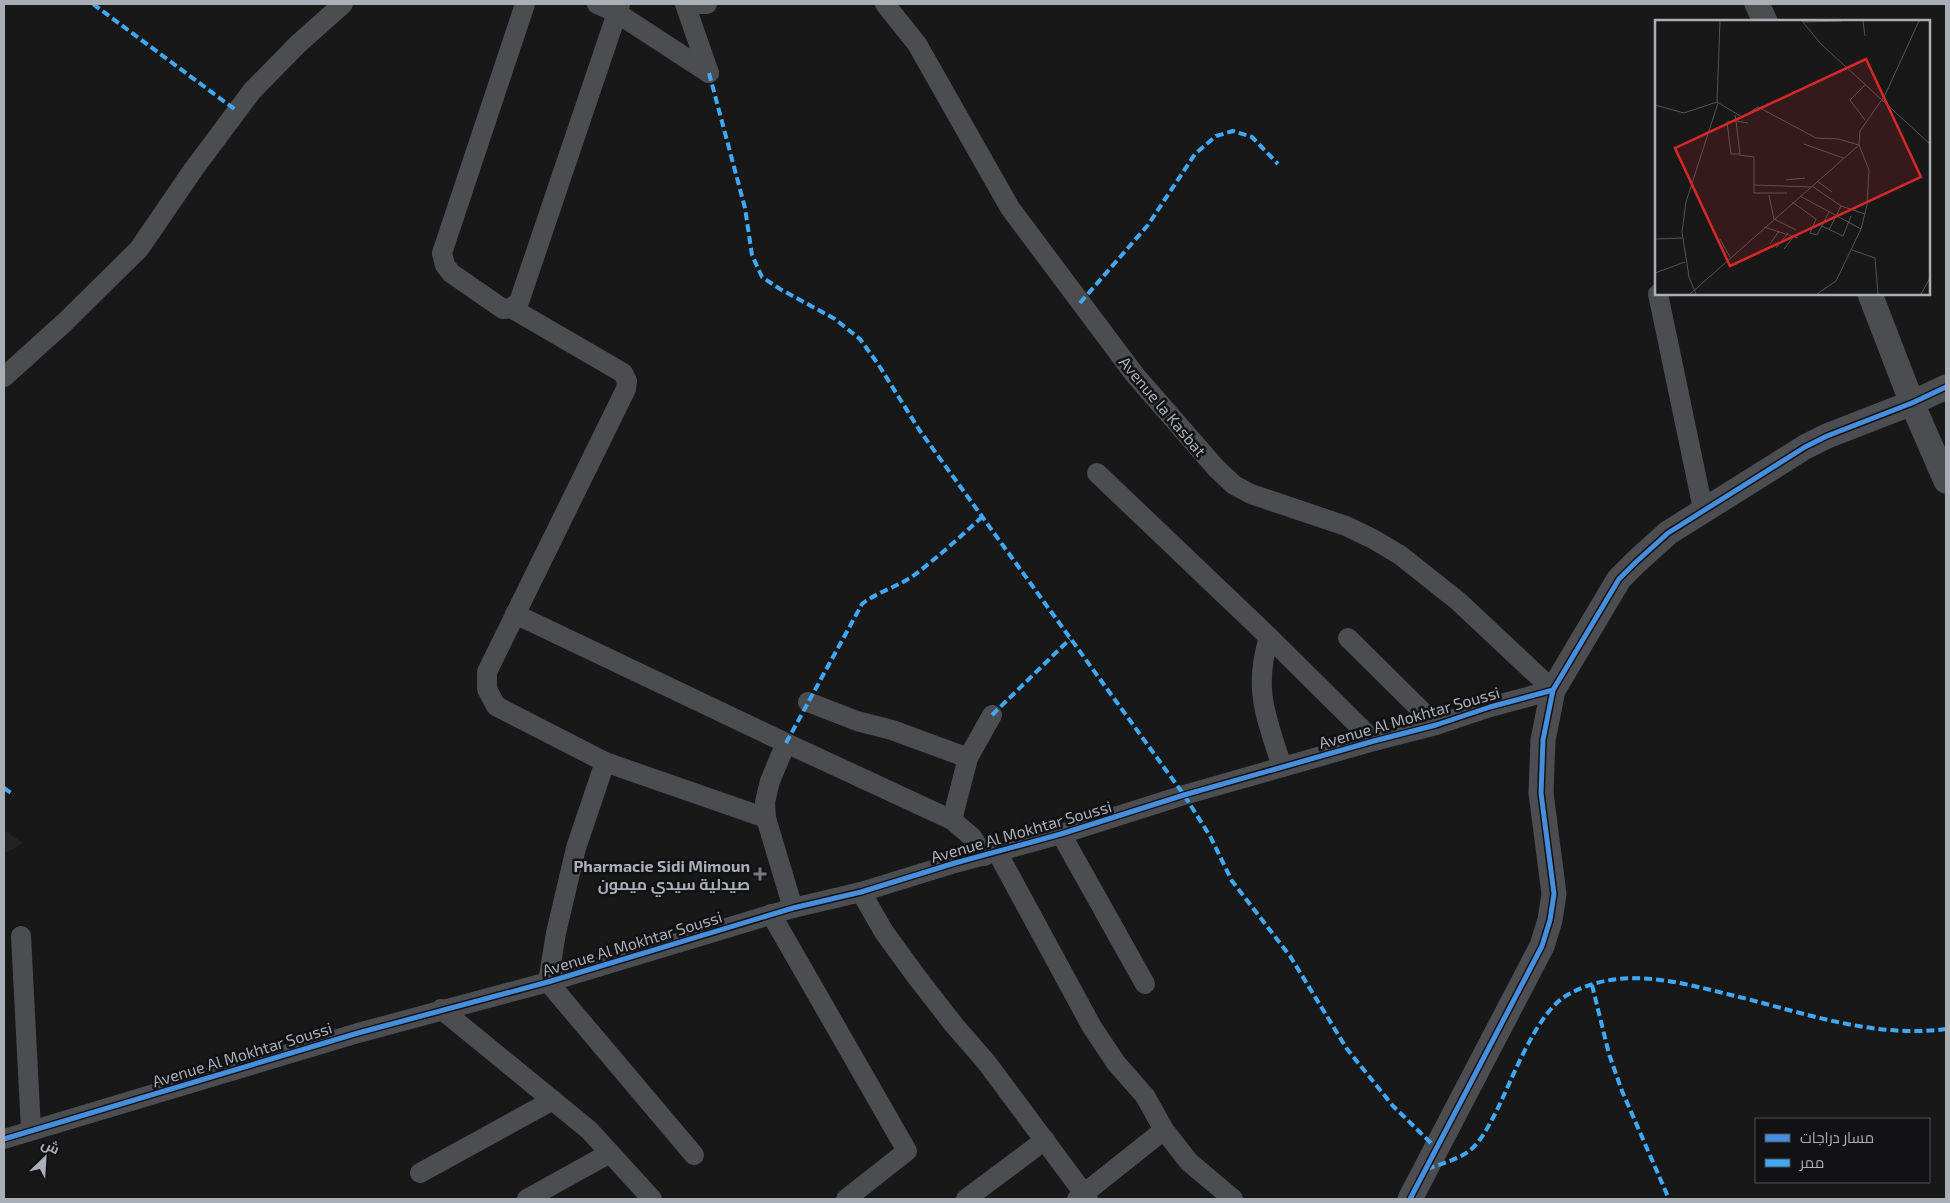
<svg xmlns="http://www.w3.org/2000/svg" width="1950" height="1203" viewBox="0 0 1950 1203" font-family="'Exo 2',Cairo,sans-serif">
<rect width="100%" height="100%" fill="#181818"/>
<polygon fill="#222223" points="4,830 23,843 4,854"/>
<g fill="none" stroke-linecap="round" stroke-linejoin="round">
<g stroke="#4c4d50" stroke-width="20">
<polyline points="525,4 442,253 445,265 451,273 503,309 511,308 519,302 620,4"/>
<polyline points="597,4 617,13 709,73"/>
<polyline points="685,4 709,73"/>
<polyline points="694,4 707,4"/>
<polyline points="885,4 917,44 1010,208 1135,375 1216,468 1234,485 1251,494 1346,526 1373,539 1400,555 1458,601 1553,690"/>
<polyline points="1658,294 1703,509"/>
<polyline points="511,308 623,373 627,381 626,389 487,672 487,689 496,706 605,762 766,818"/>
<polyline points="4,377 65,322 139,249 193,170 252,91 298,44 343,4"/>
<polyline points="1097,473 1269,637 1374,741"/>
<polyline points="515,614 786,743 952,820 972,837 984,856"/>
<path d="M1269,637C1253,690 1266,716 1282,767"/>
<polyline points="1348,638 1436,725"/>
<polyline points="808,702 857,721 892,730 968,758"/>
<polyline points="786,743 770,781 765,802 766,818 793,908"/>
<polyline points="605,762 576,848 556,933 548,982 694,1155"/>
<polyline points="952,820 968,758 992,715"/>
<polyline points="1061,834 1145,984"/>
<polyline points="997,852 1092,1027 1116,1063 1145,1096 1164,1130 1189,1162 1233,1199"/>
<polyline points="861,892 884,932 916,976 954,1025 987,1063 1088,1199"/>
<polyline points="771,914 907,1151 846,1199"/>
<polyline points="21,936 31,1130"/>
<polyline points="441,1009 589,1130 652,1199"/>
<polyline points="4,1139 358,1033 548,982 793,908 861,892 955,863 1061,834 1184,795 1374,741 1436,725 1490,707 1553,690"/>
<polyline points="420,1173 553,1100"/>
<polyline points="527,1199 610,1153"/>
<polyline points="966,1199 1045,1140"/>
<polyline points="1077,1199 1164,1130"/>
</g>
<g stroke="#4c4d50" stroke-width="25">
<polyline points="1757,4 1765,21"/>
<polyline points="1870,294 1912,403 1946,481"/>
<polyline points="1410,1199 1542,946 1550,920 1554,894 1541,793 1543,740 1553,690 1619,579 1636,562 1668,533 1805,447 1827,436 1912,403 1946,387"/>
</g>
<g stroke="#3fa9f5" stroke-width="4" stroke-dasharray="8 4" stroke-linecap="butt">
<polyline points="93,4 237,111"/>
<polyline points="709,73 745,208 752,255 762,277 780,289 835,319 860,339 878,364 920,431 1184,795 1210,836 1232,881 1290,956 1347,1049 1393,1106 1437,1149"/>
<polyline points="1080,303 1148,225 1195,154 1216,136 1233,131 1252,137 1278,164"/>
<polyline points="992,715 1070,639"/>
<path d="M786,743L862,604C877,592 897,587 913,576C937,558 960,537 982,517"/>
<polyline points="4,788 14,795"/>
<polyline points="1592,985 1609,1054 1622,1091 1669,1199"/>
<path d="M1427,1169C1440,1164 1457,1160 1469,1151C1480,1143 1488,1127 1495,1114C1512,1081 1536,1011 1569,994C1621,966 1674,981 1727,994C1799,1011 1872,1039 1946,1029"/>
</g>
<defs>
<g id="cycleway">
<polyline points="4,1139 358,1033 548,982 793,908 861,892 955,863 1061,834 1184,795 1374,741 1436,725 1490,707 1553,690"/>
<polyline points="1410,1199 1542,946 1550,920 1554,894 1541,793 1543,740 1553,690 1619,579 1636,562 1668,533 1805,447 1827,436 1912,403 1946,387"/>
</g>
</defs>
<use href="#cycleway" stroke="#121214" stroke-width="8"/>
<use href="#cycleway" stroke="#468fdf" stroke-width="5"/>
</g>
<path fill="#777a7f" stroke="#121214" stroke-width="2" d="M757.5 866.5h5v5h5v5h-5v5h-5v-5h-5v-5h5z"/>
<g text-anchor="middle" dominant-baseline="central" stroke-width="5" stroke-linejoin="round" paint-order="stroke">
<g font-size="16" fill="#aaafb7" stroke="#121214">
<text transform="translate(1163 406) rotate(50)">Avenue la Kasbat</text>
<text transform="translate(1409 717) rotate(-16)">Avenue Al Mokhtar Soussi</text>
<text transform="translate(1021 831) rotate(-16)">Avenue Al Mokhtar Soussi</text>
<text transform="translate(632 943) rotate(-17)">Avenue Al Mokhtar Soussi</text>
<text transform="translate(242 1054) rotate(-17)">Avenue Al Mokhtar Soussi</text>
</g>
<g font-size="16" font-weight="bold" fill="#aaafb7" stroke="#121214" text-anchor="end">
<text x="750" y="865">Pharmacie Sidi Mimoun<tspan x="750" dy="18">صيدلية سيدي ميمون</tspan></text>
</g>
</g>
<g transform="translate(1655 20)">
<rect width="275" height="275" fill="#181818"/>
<path fill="none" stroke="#525458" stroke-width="1" d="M147,1L166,24L275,124M208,1L210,16M148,2L186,1M210,65L195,80L210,100M62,82L65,1M0,85L29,93L62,82L87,97L103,87L161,118L183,119L204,125M80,95L81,101L85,134H76L72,102L81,101L93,103M149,124L188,138M84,135L99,137V173H132M131,160L150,158M162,161L177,172M99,165L156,167M157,166L186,186L210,194M114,175L119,199L141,210M145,176L206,209M137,182L161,199L155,213L162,215L174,192M167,206L188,216L196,196M109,207L143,218M174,210L186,186M0,219L27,218M65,219L75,237M115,224L124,211M121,228L133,213M129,229L139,216M197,230L220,238L223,274M0,253L30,242M35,274L204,125M41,274L34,257L27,212L31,182L63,83M162,274L181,261L206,209L212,185L214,150L204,125L205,111L230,75L264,1M266,274L275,258"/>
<path fill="#d62828" fill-opacity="0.15" stroke="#d62828" stroke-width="2.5" d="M211,39L266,157L75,246L20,128Z"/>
<rect width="275" height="275" fill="none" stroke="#aaafb7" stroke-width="2.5"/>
</g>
<rect width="1950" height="1203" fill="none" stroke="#aaafb7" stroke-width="10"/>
<rect x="1755" y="1118" width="175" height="65" fill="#121214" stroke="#4f5155"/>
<rect x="1765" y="1134" width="25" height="8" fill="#468fdf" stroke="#4f5155"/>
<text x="1800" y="1143" font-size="15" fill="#aaafb7">مسار دراجات</text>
<rect x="1765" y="1159" width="25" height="8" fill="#3fa9f5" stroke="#4f5155"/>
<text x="1800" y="1168" font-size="15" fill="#aaafb7">ممر</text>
<g transform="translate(45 1158) rotate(25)" stroke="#121214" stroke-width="4" paint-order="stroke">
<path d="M0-4L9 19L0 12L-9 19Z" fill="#aaafb7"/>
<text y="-8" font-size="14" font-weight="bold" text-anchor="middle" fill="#aaafb7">ش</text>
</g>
</svg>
